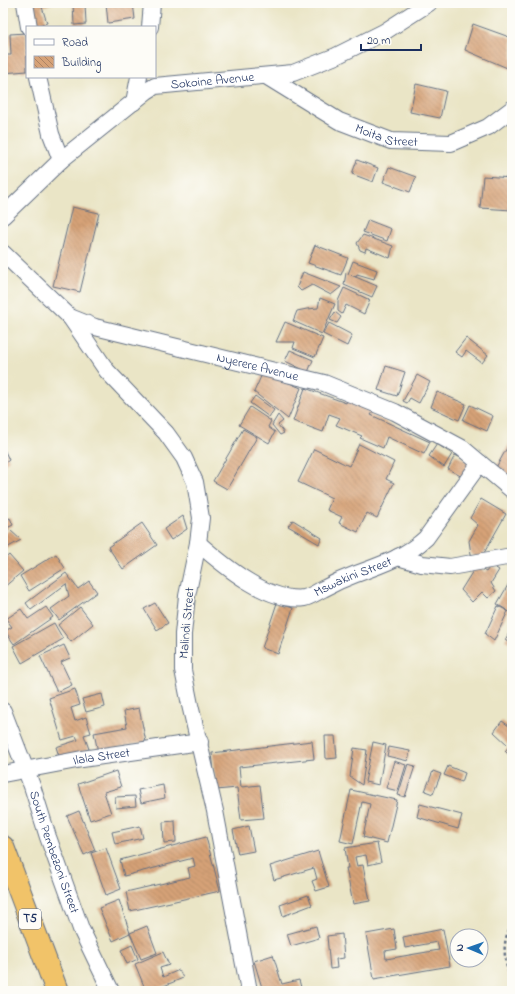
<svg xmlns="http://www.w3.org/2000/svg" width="515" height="994" viewBox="0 0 515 994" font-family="'Indie Flower',sans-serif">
<defs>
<pattern id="building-back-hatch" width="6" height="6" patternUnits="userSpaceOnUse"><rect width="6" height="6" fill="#d6a277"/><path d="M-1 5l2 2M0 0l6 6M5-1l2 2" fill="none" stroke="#ad8465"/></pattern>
</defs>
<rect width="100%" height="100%" fill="#fdfcf7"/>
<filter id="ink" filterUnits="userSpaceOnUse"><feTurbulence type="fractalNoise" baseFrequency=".025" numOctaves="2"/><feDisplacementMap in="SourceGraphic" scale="8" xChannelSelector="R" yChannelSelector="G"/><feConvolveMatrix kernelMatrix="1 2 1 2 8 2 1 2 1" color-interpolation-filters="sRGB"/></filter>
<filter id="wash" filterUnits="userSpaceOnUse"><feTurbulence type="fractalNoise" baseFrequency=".012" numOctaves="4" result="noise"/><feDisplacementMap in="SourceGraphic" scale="16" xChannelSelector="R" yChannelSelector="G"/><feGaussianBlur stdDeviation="0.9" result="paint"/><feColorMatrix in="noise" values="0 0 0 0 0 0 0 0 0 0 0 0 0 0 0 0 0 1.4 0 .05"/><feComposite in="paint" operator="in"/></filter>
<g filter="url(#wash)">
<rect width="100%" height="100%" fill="#eae5c6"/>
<g id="blocks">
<g fill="url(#building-back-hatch)">
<polygon points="30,3 53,3 42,7 47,23 37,26"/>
<polygon points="73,3 85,3 86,24 74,25"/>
<polygon points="106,3 133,3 135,19 108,23"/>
<polygon points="473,24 512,38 512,70 465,50"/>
<polygon points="26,33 27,71 3,73 3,55 11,55 10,34"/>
<polygon points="416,84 446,91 440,118 410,112"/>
<polygon points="357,160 378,168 373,182 352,174"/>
<polygon points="389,167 416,177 410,192 383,182"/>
<polygon points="483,176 512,178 512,210 480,208"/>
<polygon points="72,207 99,213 80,292 53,286"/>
<polygon points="368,220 391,229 387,241 363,232"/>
<polygon points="363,235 393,246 390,258 366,248 365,252 360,250 357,243"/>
<polygon points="315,245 348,258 341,275 308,263"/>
<polygon points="353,261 377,270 374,279 357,274 356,277 351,275 377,286 372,297 344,285 346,273 348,274"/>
<polygon points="303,272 341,287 331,295 312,285 301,291 297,287"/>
<polygon points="344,288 370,300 364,314 346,305 342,314 338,311 338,301"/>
<polygon points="320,298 335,304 322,334 293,321 297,311 307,309 318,308"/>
<polygon points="335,312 341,317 337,323 330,320"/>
<polygon points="285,322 323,338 315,357 293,348 295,342 276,342"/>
<polygon points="329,323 352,335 347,346 323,334"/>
<polygon points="466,338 488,355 482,363 466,351 462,357 455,352"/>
<polygon points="290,350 313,360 308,372 285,361"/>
<polygon points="386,366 405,372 397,396 378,390"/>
<polygon points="263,372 301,388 288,419 254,392"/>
<polygon points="417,375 430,382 419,403 410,398 407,403 403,401"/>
<polygon points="305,388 346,403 347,400 373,412 371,415 430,442 424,454 387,437 383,448 360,438 362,436 336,425 340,418 329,414 323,432 293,421"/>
<polygon points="437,392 466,404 459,420 431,407"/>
<polygon points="255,396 274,410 269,417 250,403"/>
<polygon points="470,405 493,416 487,431 463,420"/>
<polygon points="250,407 271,421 268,427 275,432 269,443 239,425"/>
<polygon points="278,415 283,421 278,425 284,433 280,435 272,425"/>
<polygon points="243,429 257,437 227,489 213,481"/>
<polygon points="512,439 512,481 494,471"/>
<polygon points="359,444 394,462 386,479 394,483 377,518 367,513 358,532 339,523 342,517 327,510 332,498 298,482 314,449 349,466"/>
<polygon points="437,444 452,454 444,467 429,456"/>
<polygon points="3,447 9,460 3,465"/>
<polygon points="455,455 471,463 464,478 448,469"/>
<polygon points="481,499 506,514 480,560 471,554 469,541 478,525 470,518"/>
<polygon points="183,516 187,529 171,540 164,529"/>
<polygon points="10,518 13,525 3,530 3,521"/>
<polygon points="293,520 322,538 319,544 288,526"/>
<polygon points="142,523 157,545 123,569 108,547"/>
<polygon points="10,530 21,540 3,550 3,534"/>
<polygon points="56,554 65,568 29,591 20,576"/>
<polygon points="9,555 23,571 3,588 3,560"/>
<polygon points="491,565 499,570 491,583 496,591 488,598 482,592 472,602 461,590 476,566 486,572"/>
<polygon points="66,573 78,589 89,581 97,592 59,620 51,609 69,596 66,584 31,610 26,603"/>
<polygon points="512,578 512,611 511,613 497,604"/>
<polygon points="155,603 168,623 157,630 144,609"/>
<polygon points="277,603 293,608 278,654 262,648"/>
<polygon points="498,606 508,611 494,641 485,634"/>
<polygon points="46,607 53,617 14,644 5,631 12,627 6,619 21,609 28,619"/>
<polygon points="80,607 93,624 71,642 58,625"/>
<polygon points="54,623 63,639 22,663 13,646"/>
<polygon points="512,628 512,645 505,640"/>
<polygon points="64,645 70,658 61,662 72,685 57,692 40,656"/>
<polygon points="75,689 80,705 71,708 75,721 86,717 91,733 84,735 89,749 60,759 56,747 78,740 76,736 62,740 49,698"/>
<polygon points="102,694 105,707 86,712 82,699"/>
<polygon points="139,708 146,742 98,752 94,733 127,727 124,711"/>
<polygon points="502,721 509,726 512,723 512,741 508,745 494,732"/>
<polygon points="325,736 335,736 337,758 326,759"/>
<polygon points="312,741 314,759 239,767 241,787 260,785 264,818 241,820 237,788 216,790 212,753"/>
<polygon points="373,742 386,745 379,785 365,782"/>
<polygon points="512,743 512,758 505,751"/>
<polygon points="389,747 410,751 408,761 387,756"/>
<polygon points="354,748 367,750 362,785 350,777"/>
<polygon points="394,761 406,765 398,791 386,788"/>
<polygon points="408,764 415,766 405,797 398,795"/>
<polygon points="448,766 465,773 462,782 444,775"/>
<polygon points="116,771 121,787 104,792 111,813 90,820 78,784"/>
<polygon points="433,771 441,774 433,794 425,791"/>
<polygon points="163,785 165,798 141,803 138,790"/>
<polygon points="351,790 397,800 387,843 363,837 370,804 362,802 353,844 340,841"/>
<polygon points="135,796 136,806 116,808 115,797"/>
<polygon points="420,804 462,815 458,829 417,817"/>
<polygon points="79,811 95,850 84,855 67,816"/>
<polygon points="175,821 176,842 164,843 163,822"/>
<polygon points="140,826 143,838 115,844 112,832"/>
<polygon points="249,826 254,851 238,854 233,830"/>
<polygon points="206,837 220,891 130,911 126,892 190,877 188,868 195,866 193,858 124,876 120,860"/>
<polygon points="377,843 381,862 368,865 366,855 355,857 357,866 363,865 370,901 353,904 346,868 348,868 345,848"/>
<polygon points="106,848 121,889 106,895 91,853"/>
<polygon points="318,851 329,887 316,891 312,881 317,879 314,868 274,880 270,866"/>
<polygon points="308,895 312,905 283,916 280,905"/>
<polygon points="119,900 130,933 113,941 99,908"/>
<polygon points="147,926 157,953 141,959 130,933"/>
<polygon points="316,926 319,938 291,946 287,934"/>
<polygon points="394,929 397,949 385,951 386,959 439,950 437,942 405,948 403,937 443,929 450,966 374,979 366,934"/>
<polygon points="342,934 344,958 336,959 337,968 330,969 327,936"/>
<polygon points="132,945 138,959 127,964 121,950"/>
<polygon points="163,952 169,965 160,968 163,977 179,970 183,978 152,991 146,991 135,964"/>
<polygon points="273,955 282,984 299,980 302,991 263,991 254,961"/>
</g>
</g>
</g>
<g filter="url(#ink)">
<use href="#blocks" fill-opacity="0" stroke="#636f82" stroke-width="1"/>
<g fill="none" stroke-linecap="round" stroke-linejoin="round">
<defs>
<g id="minor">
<polyline points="25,3 29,27"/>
<polyline points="150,27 152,3"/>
<path id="s1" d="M266,76L339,121L391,141L451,143L488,127L512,109"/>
<polyline points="38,77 51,134 61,160"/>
<polyline points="134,102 139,77"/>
<path id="s2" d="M3,216L61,160L147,91L155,86L293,73L336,56L384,32L429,3"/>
<path id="s3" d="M3,253L70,317L95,327L324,383L395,412L462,448L512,490"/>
<polyline points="70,317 107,371 166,433 184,458 195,482 201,518 198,543 187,596 183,634 183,670 190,705 215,811 249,991"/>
<path id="s4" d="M198,543C223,565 268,603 304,598C310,597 317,592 323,589C334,583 345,578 356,574C381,565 407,556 426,538L480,463"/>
<polyline points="398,557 422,564 450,567 512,556"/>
<path id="s5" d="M3,711L32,786L48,837L81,929L111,991"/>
<path id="s6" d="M3,774L82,759L200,742"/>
</g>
<polyline id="trunk" points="3,847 57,991"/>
</defs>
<use href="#minor" stroke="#636f82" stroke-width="18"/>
<use href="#trunk" stroke="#636f82" stroke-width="24"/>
<path stroke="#636f82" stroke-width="2.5" stroke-dasharray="3 3" stroke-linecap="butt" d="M512,924C499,946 506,963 512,986"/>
<use href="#minor" stroke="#fff" stroke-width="16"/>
<use href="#trunk" stroke="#f1c369" stroke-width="22"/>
</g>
</g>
<g text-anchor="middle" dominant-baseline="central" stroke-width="3.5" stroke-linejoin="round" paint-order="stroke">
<rect fill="#fdfcf7" stroke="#5f6c8c" stroke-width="1" x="19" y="909" width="22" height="20" rx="3"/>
<g font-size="12" font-weight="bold" fill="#1b2f5e">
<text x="30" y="919">T5</text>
</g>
<g font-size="13" fill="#1b2f5e" stroke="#fdfcf7">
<text stroke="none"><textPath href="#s2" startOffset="258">Sokoine Avenue</textPath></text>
<text stroke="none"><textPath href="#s1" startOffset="136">Moita Street</textPath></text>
<text stroke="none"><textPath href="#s3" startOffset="287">Nyerere Avenue</textPath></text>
<text stroke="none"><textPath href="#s4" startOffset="176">Mswakini Street</textPath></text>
<text transform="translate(187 623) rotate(-85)">Malindi Street</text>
<text stroke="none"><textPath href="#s6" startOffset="100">Ilala Street</textPath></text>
<text stroke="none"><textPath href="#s5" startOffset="150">South Pembezoni Street</textPath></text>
</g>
</g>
<rect width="515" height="994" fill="none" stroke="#fdfcf7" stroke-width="16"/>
<rect x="26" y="26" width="130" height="52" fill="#fdfcf7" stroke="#a3aaba"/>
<rect x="34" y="39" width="20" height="6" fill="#ffffff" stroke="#a3aaba"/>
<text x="62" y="46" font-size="12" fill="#1b2f5e">Road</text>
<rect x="34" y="56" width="20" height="12" fill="url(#building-back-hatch)" stroke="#a3aaba"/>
<text x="62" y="66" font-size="12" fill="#1b2f5e">Building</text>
<g transform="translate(469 948) rotate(272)"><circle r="19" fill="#fdfcf7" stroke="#a3aaba"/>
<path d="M0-3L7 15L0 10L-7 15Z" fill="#1f6fb2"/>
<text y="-6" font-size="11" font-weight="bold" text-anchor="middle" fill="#1b2f5e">N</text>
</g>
<path d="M361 44v6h60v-6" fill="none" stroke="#1b2f5e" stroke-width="2"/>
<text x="367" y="44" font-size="12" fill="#1b2f5e" stroke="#fdfcf7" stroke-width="3" paint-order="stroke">20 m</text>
</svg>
